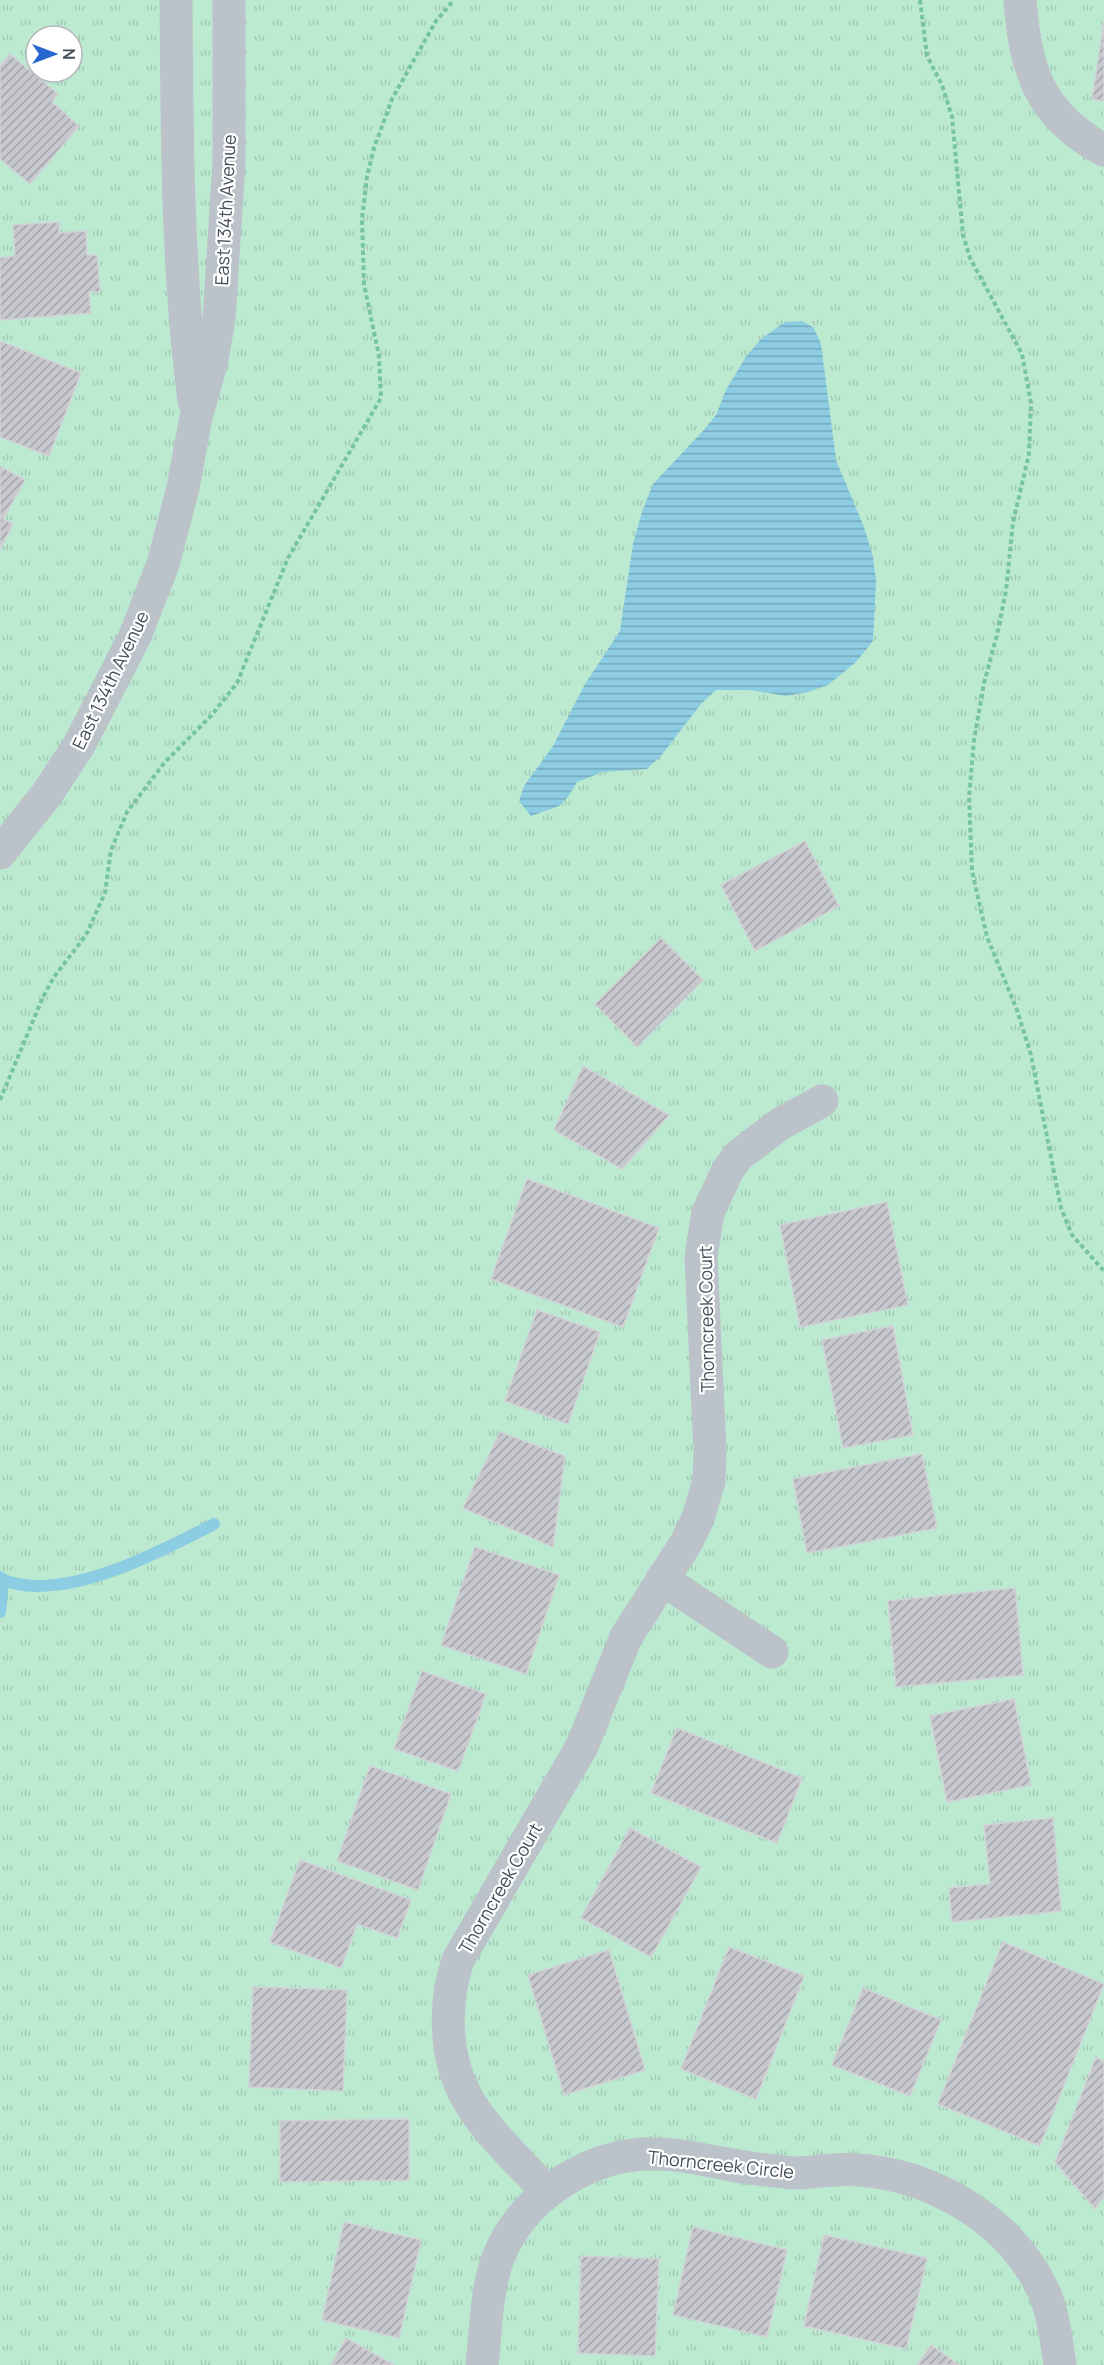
<svg xmlns="http://www.w3.org/2000/svg" width="1104" height="2365" viewBox="0 0 1104 2365" font-family="Manrope,sans-serif">
<defs>
<pattern id="grass-tufts" width="24" height="20" patternUnits="userSpaceOnUse" patternTransform="scale(1.5)"><rect width="24" height="20" fill="#bcead0"/><path d="M3 7l-1-3M5 7V3M7 7l1-3M15 17l-1-3M17 17v-4M19 17l1-3" fill="none" stroke="#a3cab5"/></pattern>
<pattern id="water-rules" width="6" height="5" patternUnits="userSpaceOnUse" patternTransform="scale(1.5)"><rect width="6" height="5" fill="#8dcde3"/><path d="M0 2.5h6" fill="none" stroke="#75a9bb"/></pattern>
<pattern id="building-hatch" width="6" height="6" patternUnits="userSpaceOnUse" patternTransform="scale(1.5)"><rect width="6" height="6" fill="#c7c7ce"/><path d="M-1 1l2-2M0 6l6-6M5 7l2-2" fill="none" stroke="#a3a4aa"/></pattern>
</defs>
<rect width="100%" height="100%" fill="#eeecec"/>
<path fill="url(#grass-tufts)" fill-rule="evenodd" d="M0,0H1104V2365H0ZM36,36H72V72H36Z"/>
<polygon fill="url(#water-rules)" points="802,321 814,328 821,344 836,460 864,527 873,557 876,582 873,641 856,662 828,685 808,692 786,696 750,690 716,690 701,704 660,757 647,769 603,772 577,782 568,797 559,806 531,816 519,801 524,786 553,746 585,684 620,631 633,544 642,512 653,484 702,432 716,415 726,390 745,358 761,339 785,322"/>
<g fill="none" stroke-linecap="round" stroke-linejoin="round">
<g stroke="#8dcde3" stroke-width="12">
<path d="M0,1577C5,1582 10,1582 17,1584C78,1596 161,1551 214,1524"/>
<polyline points="0,1612 3,1581"/>
</g>
</g>
<g fill="url(#building-hatch)" stroke="#d0d2d7" stroke-width="1.5">
<polygon points="1104,21 1104,101 1092,99"/>
<polygon points="10,54 58,94 52,102 79,126 30,184 0,159 0,66"/>
<polygon points="59,222 59,233 86,231 87,255 97,255 100,292 89,292 91,313 0,320 0,258 15,256 13,225"/>
<polygon points="0,341 81,373 49,456 0,437"/>
<polygon points="0,466 25,480 3,519 13,524 0,549"/>
<polygon points="805,841 839,906 755,951 721,885"/>
<polygon points="661,938 703,980 637,1047 595,1004"/>
<polygon points="583,1066 669,1115 622,1169 554,1130"/>
<polygon points="527,1179 659,1228 623,1327 491,1279"/>
<polygon points="887,1202 908,1305 800,1327 780,1225"/>
<polygon points="537,1310 600,1332 568,1424 505,1401"/>
<polygon points="893,1326 913,1435 843,1448 822,1340"/>
<polygon points="500,1432 565,1456 553,1547 463,1508"/>
<polygon points="922,1454 937,1528 807,1553 793,1479"/>
<polygon points="475,1547 559,1575 526,1674 441,1645"/>
<polygon points="1015,1588 1023,1675 896,1687 888,1601"/>
<polygon points="422,1671 486,1694 458,1771 394,1749"/>
<polygon points="1014,1699 1031,1785 947,1802 930,1716"/>
<polygon points="677,1728 802,1778 777,1843 651,1793"/>
<polygon points="370,1766 451,1794 418,1890 337,1861"/>
<polygon points="1053,1818 1061,1911 952,1922 949,1888 990,1884 984,1825"/>
<polygon points="630,1828 701,1867 651,1957 581,1918"/>
<polygon points="300,1860 411,1900 397,1938 357,1924 341,1968 270,1942"/>
<polygon points="1003,1942 1104,1984 1040,2146 938,2104"/>
<polygon points="729,1947 804,1976 756,2099 681,2069"/>
<polygon points="609,1950 645,2070 564,2095 528,1975"/>
<polygon points="253,1987 347,1990 343,2091 249,2087"/>
<polygon points="863,1988 941,2020 910,2096 832,2065"/>
<polygon points="1096,2057 1104,2062 1104,2196 1095,2209 1055,2162"/>
<polygon points="409,2119 409,2180 280,2182 280,2121"/>
<polygon points="344,2222 421,2240 399,2338 322,2320"/>
<polygon points="693,2227 787,2250 767,2337 673,2315"/>
<polygon points="824,2235 927,2258 906,2349 804,2326"/>
<polygon points="581,2256 659,2259 655,2356 578,2353"/>
<polygon points="346,2338 394,2365 331,2365"/>
<polygon points="931,2345 959,2365 917,2365"/>
</g>
<g fill="none" stroke-linecap="round" stroke-linejoin="round">
<g stroke="#77c4a2" stroke-width="4" stroke-dasharray="4.5 3" stroke-linecap="butt">
<polyline points="920,0 927,56 942,85 952,117 963,235 970,258 1022,354 1031,403 1029,454 1013,522 1006,591 997,635 984,683 974,740 969,797 972,871 987,937 1017,1010 1031,1055 1061,1208 1072,1235 1104,1271"/>
<polyline points="0,1100 43,997 54,977 86,935 105,893 111,850 127,812 165,762 211,716 237,683 288,558 381,398 379,356 364,284 362,219 367,177 374,148 392,99 436,21 454,0"/>
</g>
<g stroke="#bbc2ca" stroke-width="33">
<path d="M176,0C177,134 177,268 194,401"/>
<path d="M1020,0C1025,69 1039,115 1104,150"/>
<polyline points="0,853 47,794 79,745 135,636 163,564 183,488 196,417 212,360 219,319 229,163 229,0"/>
<polyline points="662,1579 772,1652"/>
<path d="M547,2192C521,2163 482,2128 465,2094C444,2054 444,2002 458,1960L582,1746L626,1637L686,1543L698,1518L709,1481L710,1451L701,1257L708,1212L728,1170L738,1156L780,1124L822,1101"/>
<path d="M482,2365C486,2330 486,2291 498,2258C521,2200 581,2159 642,2154C684,2151 725,2167 767,2170C778,2171 788,2173 799,2173C818,2172 838,2168 858,2170C933,2175 1010,2220 1043,2290C1054,2314 1056,2339 1060,2365"/>
</g>
</g>
<g text-anchor="middle" dominant-baseline="central" stroke-width="4.5" stroke-linejoin="round" paint-order="stroke">
<g font-size="18" fill="#464e57" stroke="#fff">
<text transform="translate(225 210) rotate(-87)">East 134th Avenue</text>
<text transform="translate(110 680) rotate(-64)">East 134th Avenue</text>
<text transform="translate(706 1319) rotate(-91)">Thorncreek Court</text>
<text transform="translate(500 1888) rotate(-60)">Thorncreek Court</text>
<text transform="translate(721 2164) rotate(6)">Thorncreek Circle</text>
</g>
</g>
<g transform="translate(54 54) rotate(90)"><circle r="28" fill="#ffffff" stroke="#b5b8bc" stroke-width="1.5"/>
<path d="M0-4.5L10 22L0 15L-10 22Z" fill="#2767cd"/>
<text y="-9" font-size="16" font-weight="bold" text-anchor="middle" fill="#464e57">N</text>
</g>
</svg>
